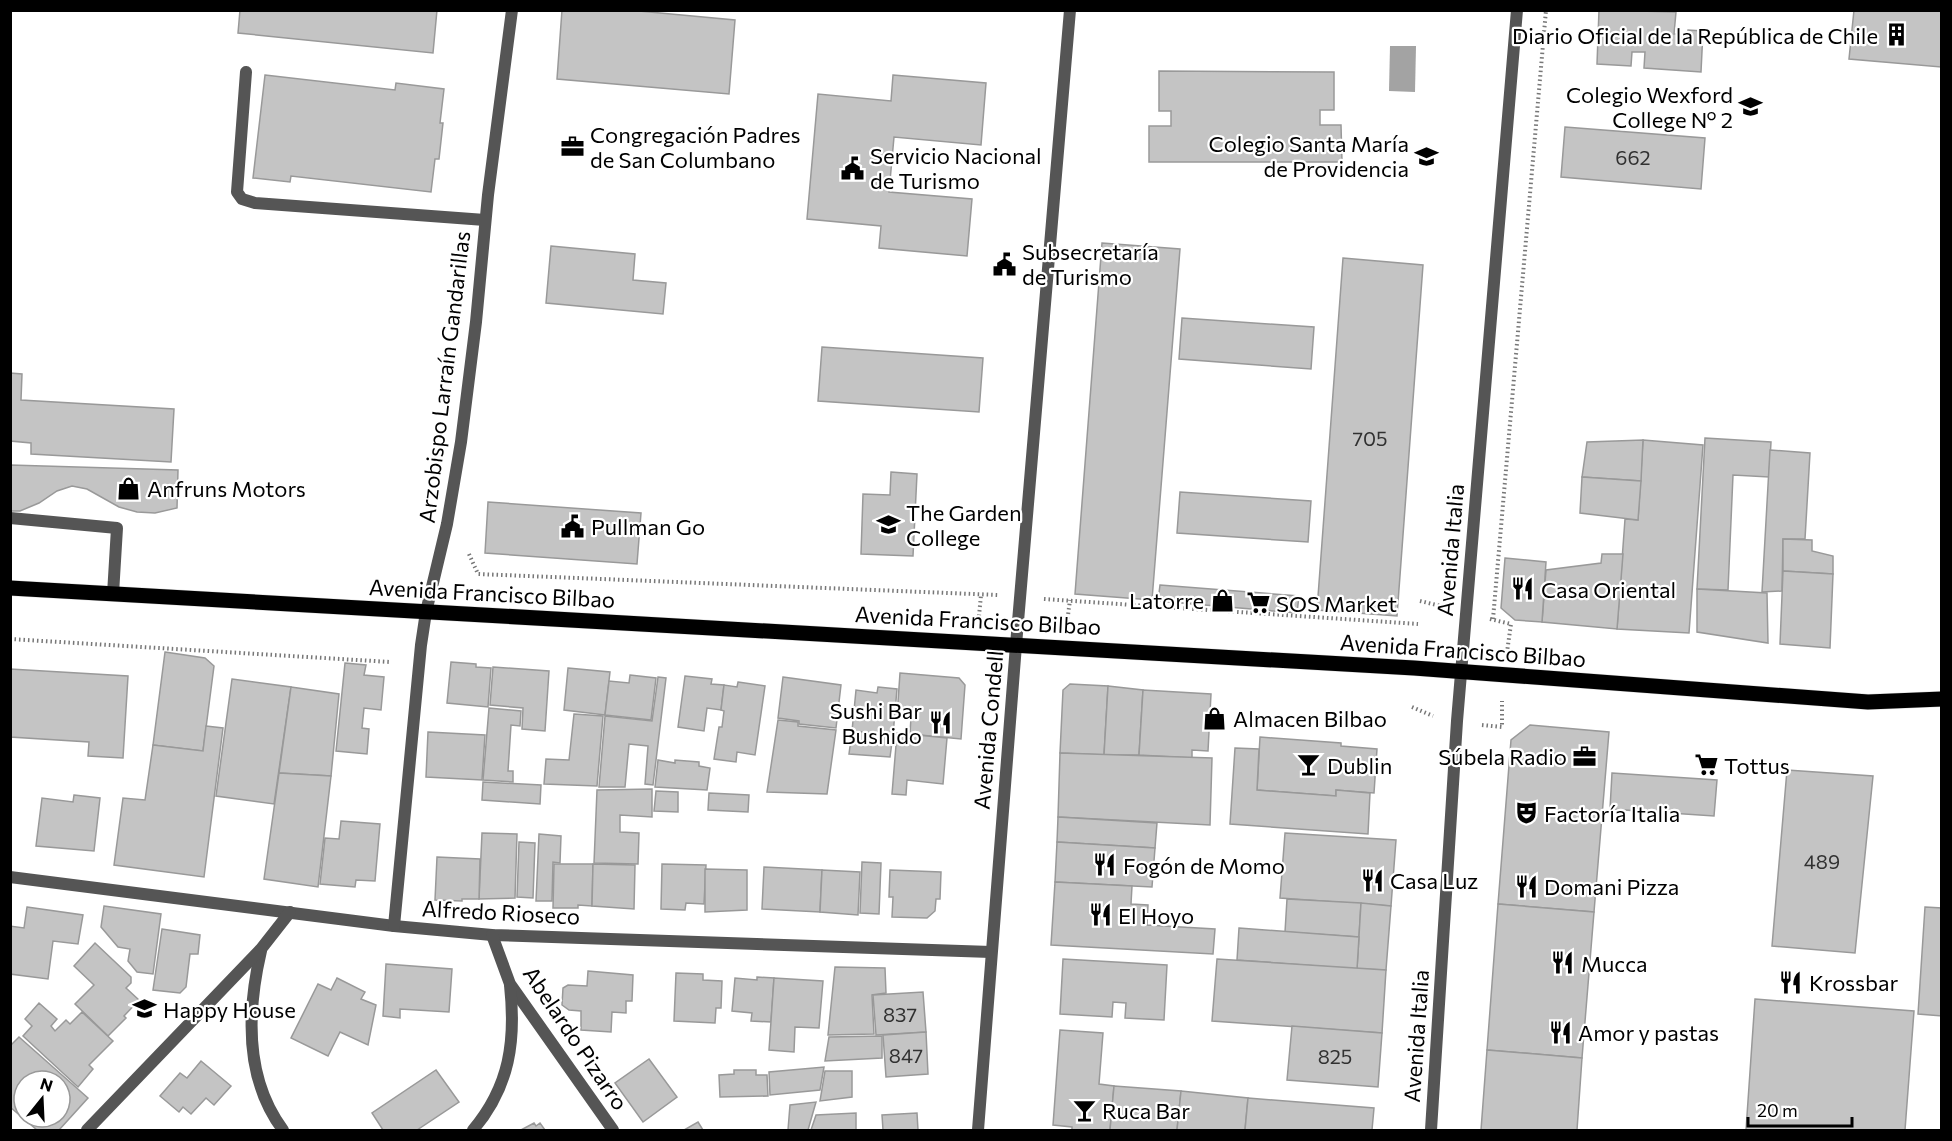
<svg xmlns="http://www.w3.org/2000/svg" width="1952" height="1141" viewBox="0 0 1952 1141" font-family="Commissioner,sans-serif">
<rect width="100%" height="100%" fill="#fff"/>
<polygon fill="#a3a3a3" points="1390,46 1416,46 1415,92 1389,91"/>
<g fill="#c4c4c4" stroke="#999" stroke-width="1.5" fill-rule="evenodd">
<polygon points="240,10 437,10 433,53 238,33"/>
<polygon points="562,10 628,10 735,20 729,94 557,79"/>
<polygon points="1599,10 1676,12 1674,34 1687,34 1688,30 1703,31 1701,72 1644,68 1645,52 1632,52 1631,66 1597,64"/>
<polygon points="1854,10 1942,10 1941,67 1849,59"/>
<polygon points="1159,71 1334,72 1334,110 1320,110 1320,125 1341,125 1342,162 1149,162 1149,126 1171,126 1171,111 1159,111"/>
<polygon points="265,75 395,90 396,83 444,89 440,123 443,123 439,159 435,159 431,192 291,176 290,182 253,178"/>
<polygon points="893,75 986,83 981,145 894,137 889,192 972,199 967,256 879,248 881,226 807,219 818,94 891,101"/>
<polygon points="1565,127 1705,138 1701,189 1561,177"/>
<polygon points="1102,243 1180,249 1152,600 1075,594"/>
<polygon points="551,246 635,254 633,280 666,283 663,314 546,303"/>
<polygon points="1343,258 1423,265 1397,616 1317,610"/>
<polygon points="1182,318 1314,327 1311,369 1179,359"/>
<polygon points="822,347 983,358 979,412 818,401"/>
<polygon points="10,373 22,374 21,400 174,409 171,462 31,454 31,443 10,441"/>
<polygon points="1705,438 1771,442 1769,477 1733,475 1728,590 1697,589"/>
<polygon points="1643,440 1703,445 1689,633 1617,629 1625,519 1638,520"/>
<polygon points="1643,440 1641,481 1582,477 1587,442"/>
<polygon points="1770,450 1810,453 1805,539 1783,539 1782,591 1762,592"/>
<polygon points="10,465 178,470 177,508 155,513 137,512 119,507 87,489 72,486 57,491 39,503 20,511 10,511"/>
<polygon points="891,472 917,474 913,556 861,554 863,494 890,495"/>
<polygon points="1582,477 1641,481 1638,520 1580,513"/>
<polygon points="1180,492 1311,501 1308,542 1177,533"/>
<polygon points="488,502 641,513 637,564 485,553"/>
<polygon points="1783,539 1812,540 1812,551 1833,556 1833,574 1783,571"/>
<polygon points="1602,554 1623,554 1617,629 1542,622 1546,570 1601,563"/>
<polygon points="1505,558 1546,562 1542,622 1515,620 1501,608"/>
<polygon points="1783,571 1833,574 1830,648 1780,644"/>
<polygon points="1160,585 1299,596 1297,613 1158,601"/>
<polygon points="1697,589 1767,593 1768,643 1697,632"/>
<polygon points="165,652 205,658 214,666 203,751 153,745"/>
<polygon points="451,662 476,664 476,667 491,668 488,707 447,703"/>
<polygon points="345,663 366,665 364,675 384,677 381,710 364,708 362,728 369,729 367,754 336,751"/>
<polygon points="493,667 549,671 545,731 522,729 523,708 490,705"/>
<polygon points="568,668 610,672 605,715 564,710"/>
<polygon points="10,669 128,676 123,758 88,756 89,742 10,737"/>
<polygon points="900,673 959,678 965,685 961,739 910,734 911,717 897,716"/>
<polygon points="630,675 656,678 651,720 605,715 609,681 629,683"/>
<polygon points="685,676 712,679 711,684 724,685 721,710 707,708 704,731 678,727"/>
<polygon points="658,677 666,678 653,785 645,784 648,746 629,744 625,787 599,787 605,716 652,721"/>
<polygon points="783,677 841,685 836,728 799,724 799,721 778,718"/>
<polygon points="232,679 291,687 274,804 216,796"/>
<polygon points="738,682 765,686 755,755 737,752 736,762 714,759 719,727 722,727 724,711 721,710 724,685 737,687"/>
<polygon points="1070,684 1108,686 1104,755 1060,753 1063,690"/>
<polygon points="1108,686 1143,690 1139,755 1104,755"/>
<polygon points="291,687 339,694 331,776 279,773"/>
<polygon points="878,687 897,689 893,735 852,731 856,690 877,693"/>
<polygon points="1143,690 1211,694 1208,751 1192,750 1192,758 1139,755"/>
<polygon points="489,708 521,711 520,726 511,725 508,771 513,771 513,782 483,780"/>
<polygon points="574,714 603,716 597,786 544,784 546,759 569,760"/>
<polygon points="778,720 798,722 798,726 836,730 827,794 767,792"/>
<polygon points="1530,725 1609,732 1594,912 1498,904 1511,740"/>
<polygon points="206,726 223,728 204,877 114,865 123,798 145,800 153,745 203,751"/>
<polygon points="852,731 893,735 890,757 849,754"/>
<polygon points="428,732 485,735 482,780 426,777"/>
<polygon points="897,733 947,738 943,784 907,780 906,795 892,794"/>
<polygon points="1260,737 1341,743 1341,746 1377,749 1374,793 1336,790 1336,796 1257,790"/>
<polygon points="1235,748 1259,749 1257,790 1336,796 1336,790 1370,793 1368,834 1230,824"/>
<polygon points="1060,753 1212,758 1210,825 1058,817"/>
<polygon points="658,760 675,763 675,760 699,762 699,766 710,768 707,790 655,787"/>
<polygon points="1787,770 1873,776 1855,953 1772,946"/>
<polygon points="279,773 331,776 318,887 264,879"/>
<polygon points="1612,773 1717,780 1714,816 1610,809"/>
<polygon points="483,782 541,785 540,804 482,800"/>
<polygon points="652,789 652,817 620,815 620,832 639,833 638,864 594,863 597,790"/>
<polygon points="656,791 678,792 678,812 654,811"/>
<polygon points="709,793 749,795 748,812 708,810"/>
<polygon points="74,795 100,798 94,851 36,846 42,798 73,802"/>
<polygon points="1058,817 1157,823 1155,848 1057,842"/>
<polygon points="341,821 380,824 375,881 356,880 355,887 320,884 325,838 339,839"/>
<polygon points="482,833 517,834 515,898 479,899"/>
<polygon points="1285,833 1396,840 1391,906 1280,898"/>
<polygon points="539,834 561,836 560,863 553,862 552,901 536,901"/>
<polygon points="519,842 535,843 533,898 517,897"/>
<polygon points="1057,842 1155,848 1152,887 1055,882"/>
<polygon points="437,857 480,859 479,899 462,899 462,901 435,900"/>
<polygon points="862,862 881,863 879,914 860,913"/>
<polygon points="554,864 593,864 592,906 578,905 578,908 553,908"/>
<polygon points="593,864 635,865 634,909 592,906"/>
<polygon points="662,864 706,865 704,904 686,903 685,910 661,909"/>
<polygon points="764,867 822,870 820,912 762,909"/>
<polygon points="705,869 747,870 747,910 705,912"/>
<polygon points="822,870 860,872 858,915 820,912"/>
<polygon points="890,870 941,872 940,899 936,899 935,911 927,918 892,917 893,897 889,897"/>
<polygon points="1055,882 1132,886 1131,904 1148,905 1147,925 1215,929 1213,954 1051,945"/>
<polygon points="1287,899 1361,903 1359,937 1285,932"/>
<polygon points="1361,903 1391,906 1386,970 1357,969"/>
<polygon points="1498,904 1594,912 1582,1058 1487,1050"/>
<polygon points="104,906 161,914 153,974 137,972 128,961 130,949 118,947 101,927"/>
<polygon points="27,907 83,915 78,944 53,941 48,979 10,974 10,926 24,928"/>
<polygon points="1925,907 1942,908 1942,1016 1918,1014"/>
<polygon points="1239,928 1359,937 1357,969 1237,960"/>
<polygon points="162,929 200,935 198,954 190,954 186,987 180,993 153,990"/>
<polygon points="95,943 131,977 131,983 126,988 139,1000 124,1016 126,1018 108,1036 75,1004 94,985 74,966"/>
<polygon points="1063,959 1167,965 1164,1020 1125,1018 1126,1003 1113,1002 1112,1017 1060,1014"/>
<polygon points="1217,959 1386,970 1382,1033 1212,1021"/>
<polygon points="386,964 452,969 449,1012 400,1009 400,1018 383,1016"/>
<polygon points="835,967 885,968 886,993 872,995 874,1034 828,1035"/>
<polygon points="588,971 633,975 632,1001 626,1001 626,1013 612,1012 611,1032 581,1030 581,1011 569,1010 562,1005 563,988 568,985 587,986"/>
<polygon points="676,973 703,974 703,980 722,981 721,1008 716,1008 715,1023 674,1021"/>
<polygon points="757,977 774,978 771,1022 751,1021 752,1013 732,1011 735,978 757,980"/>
<polygon points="337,978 365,992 361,999 376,1005 368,1045 340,1032 328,1056 291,1038 318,984 331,990"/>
<polygon points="774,978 823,981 819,1028 795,1027 794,1052 769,1050"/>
<polygon points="923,992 926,1032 876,1035 873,995"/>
<polygon points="1755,999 1914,1011 1905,1130 1746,1130"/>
<polygon points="39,1003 57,1019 51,1026 55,1031 66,1020 70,1024 82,1012 113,1041 89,1065 93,1069 78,1087 23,1036 32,1026 25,1019"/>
<polygon points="1292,1026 1382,1033 1378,1087 1287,1080"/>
<polygon points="1060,1030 1103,1033 1099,1084 1114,1086 1110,1130 1072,1130 1072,1127 1053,1125"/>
<polygon points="926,1032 928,1074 886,1077 883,1035"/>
<polygon points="882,1036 882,1058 825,1061 829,1037"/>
<path d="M19,1037L88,1098L59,1130H37L10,1107V1046ZM24,1081H60V1117H24Z"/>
<polygon points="1487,1050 1582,1058 1577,1130 1481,1130"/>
<polygon points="649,1059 677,1097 643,1122 615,1083"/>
<polygon points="201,1061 231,1086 214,1105 206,1098 191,1114 183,1107 179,1112 160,1096 180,1073 187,1078"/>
<polygon points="824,1067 820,1090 770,1095 769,1072"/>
<polygon points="436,1070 459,1102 417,1130 383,1130 372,1113"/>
<polygon points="734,1070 756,1070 756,1075 767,1075 768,1096 720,1097 719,1075 734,1074"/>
<polygon points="825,1071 852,1071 852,1097 820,1101"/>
<polygon points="1114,1086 1181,1091 1177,1130 1110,1130"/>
<polygon points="1181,1091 1248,1098 1245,1130 1177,1130"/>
<polygon points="1248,1098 1374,1108 1372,1130 1245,1130"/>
<polygon points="816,1102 808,1130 788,1130 790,1105"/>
<polygon points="856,1113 856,1130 811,1130 816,1115"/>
<polygon points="917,1113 918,1130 883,1130 882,1115"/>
<polygon points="698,1122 703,1130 684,1130"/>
<polygon points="534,1123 536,1126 540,1123 545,1130 521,1130"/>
</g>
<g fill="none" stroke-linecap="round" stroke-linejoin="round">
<defs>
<polyline id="primary" points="10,588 1414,668 1868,702 1942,699"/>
</defs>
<use href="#primary" stroke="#dbdbdb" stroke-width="16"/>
<g stroke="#777" stroke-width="4" stroke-dasharray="1.5 3" stroke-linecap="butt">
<polyline points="469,554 478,574 998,595"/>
<polyline points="1044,599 1418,624"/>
<polyline points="1420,601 1441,606"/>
<polyline points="979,616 981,595"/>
<polyline points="1490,619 1511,624 1507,652"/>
<polyline points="1493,619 1546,10"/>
<polyline points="1067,623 1070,600"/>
<polyline points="10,639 390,662"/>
<polyline points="1412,707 1433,716"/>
<polyline points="1482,725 1502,727 1502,701"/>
</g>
<g stroke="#555" stroke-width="12">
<polyline points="246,72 237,192 242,199 255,203 485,220"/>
<polyline points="10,518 117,528 113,594"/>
</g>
<g stroke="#555" stroke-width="12">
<polyline points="10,877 394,926 492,935 991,952"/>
<polyline points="394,926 421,645 426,612 447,524 461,442 476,322 488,195 512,10"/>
<polyline points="492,935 510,984 613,1130"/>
<path d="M261,951C247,1011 244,1078 283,1130"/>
<polyline points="87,1130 261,949 290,912"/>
<path d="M473,1130C510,1086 516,1041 510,985"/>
</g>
<g stroke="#555" stroke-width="12">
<polyline points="978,1130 1016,645 1070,10"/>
<polyline points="1431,1130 1457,721 1517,10"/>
</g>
<use href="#primary" stroke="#000" stroke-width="15"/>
</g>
<defs>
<symbol id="building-bare" viewBox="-9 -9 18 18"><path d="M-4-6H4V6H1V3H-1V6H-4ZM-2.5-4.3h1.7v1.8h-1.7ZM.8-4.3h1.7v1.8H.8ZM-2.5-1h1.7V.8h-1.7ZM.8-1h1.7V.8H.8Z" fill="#000" stroke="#fff" stroke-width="2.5" paint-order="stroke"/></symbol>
<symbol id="school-bare" viewBox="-9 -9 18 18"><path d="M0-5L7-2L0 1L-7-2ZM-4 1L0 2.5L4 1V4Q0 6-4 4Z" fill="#000" stroke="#fff" stroke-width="2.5" paint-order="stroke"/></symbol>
<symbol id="office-bare" viewBox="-9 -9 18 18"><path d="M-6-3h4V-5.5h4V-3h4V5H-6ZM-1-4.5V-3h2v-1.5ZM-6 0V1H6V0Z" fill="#000" stroke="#fff" stroke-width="2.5" paint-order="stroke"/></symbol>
<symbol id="civic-bare" viewBox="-9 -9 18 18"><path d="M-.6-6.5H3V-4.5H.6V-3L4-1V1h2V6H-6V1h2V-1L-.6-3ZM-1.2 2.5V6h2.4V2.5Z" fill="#000" stroke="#fff" stroke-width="2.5" paint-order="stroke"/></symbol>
<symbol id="shop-bare" viewBox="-9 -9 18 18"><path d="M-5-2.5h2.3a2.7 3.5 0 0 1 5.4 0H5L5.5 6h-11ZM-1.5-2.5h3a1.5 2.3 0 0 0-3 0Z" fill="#000" stroke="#fff" stroke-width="2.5" paint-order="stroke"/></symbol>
<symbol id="restaurant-bare" viewBox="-9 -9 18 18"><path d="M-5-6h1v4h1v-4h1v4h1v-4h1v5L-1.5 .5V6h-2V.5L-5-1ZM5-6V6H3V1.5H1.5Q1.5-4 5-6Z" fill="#000" stroke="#fff" stroke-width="2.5" paint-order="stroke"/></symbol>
<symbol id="supermarket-bare" viewBox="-9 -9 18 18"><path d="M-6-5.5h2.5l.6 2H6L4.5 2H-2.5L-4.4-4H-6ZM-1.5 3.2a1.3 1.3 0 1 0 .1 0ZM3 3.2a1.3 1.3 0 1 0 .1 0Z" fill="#000" stroke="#fff" stroke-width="2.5" paint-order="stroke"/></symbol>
<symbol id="bar-bare" viewBox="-9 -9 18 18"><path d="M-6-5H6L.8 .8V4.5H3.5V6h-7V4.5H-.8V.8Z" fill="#000" stroke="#fff" stroke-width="2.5" paint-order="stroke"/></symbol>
<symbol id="theatre-bare" viewBox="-9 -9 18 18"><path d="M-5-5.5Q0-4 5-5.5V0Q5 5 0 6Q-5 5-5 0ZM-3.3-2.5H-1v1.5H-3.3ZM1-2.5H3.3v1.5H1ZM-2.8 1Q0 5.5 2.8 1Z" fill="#000" stroke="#fff" stroke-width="2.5" paint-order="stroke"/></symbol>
</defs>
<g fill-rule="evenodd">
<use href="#building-bare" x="1880" y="18" width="33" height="33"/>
<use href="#school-bare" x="1734" y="90" width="33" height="33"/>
<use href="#office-bare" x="556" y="130" width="33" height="33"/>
<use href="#school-bare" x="1410" y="140" width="33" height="33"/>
<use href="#civic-bare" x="836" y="152" width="33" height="33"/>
<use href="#civic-bare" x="988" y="248" width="33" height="33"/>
<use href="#shop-bare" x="112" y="472" width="33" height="33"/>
<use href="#school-bare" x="872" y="508" width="33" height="33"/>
<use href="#civic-bare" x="556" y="510" width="33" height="33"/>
<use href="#restaurant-bare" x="1506" y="572" width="33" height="33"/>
<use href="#shop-bare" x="1206" y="584" width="33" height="33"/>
<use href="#supermarket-bare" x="1242" y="586" width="33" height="33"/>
<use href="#shop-bare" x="1198" y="702" width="33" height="33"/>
<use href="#restaurant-bare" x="924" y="706" width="33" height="33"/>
<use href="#office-bare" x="1568" y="740" width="33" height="33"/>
<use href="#bar-bare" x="1292" y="748" width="33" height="33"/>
<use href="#supermarket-bare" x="1690" y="748" width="33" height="33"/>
<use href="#theatre-bare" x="1510" y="796" width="33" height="33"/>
<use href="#restaurant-bare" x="1088" y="848" width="33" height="33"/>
<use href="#restaurant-bare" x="1356" y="864" width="33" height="33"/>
<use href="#restaurant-bare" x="1510" y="870" width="33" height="33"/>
<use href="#restaurant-bare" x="1084" y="898" width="33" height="33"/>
<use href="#restaurant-bare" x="1546" y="946" width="33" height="33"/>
<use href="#restaurant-bare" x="1774" y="966" width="33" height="33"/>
<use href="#school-bare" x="128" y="992" width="33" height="33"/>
<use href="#restaurant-bare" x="1544" y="1016" width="33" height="33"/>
<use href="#bar-bare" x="1068" y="1094" width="33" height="33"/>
</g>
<g text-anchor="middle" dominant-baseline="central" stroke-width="4.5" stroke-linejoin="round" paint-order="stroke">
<g font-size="20" fill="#313131">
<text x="1633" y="157">662</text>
<text x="1370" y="438">705</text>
<text x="1822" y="861">489</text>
<text x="900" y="1014">837</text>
<text x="906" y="1055">847</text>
<text x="1335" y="1056">825</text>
</g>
<g font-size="22" fill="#000" stroke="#fff" text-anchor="start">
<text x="1878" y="35" text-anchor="end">Diario Oficial de la República de Chile</text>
<text x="1733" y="94" text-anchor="end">Colegio Wexford<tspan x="1733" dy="25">College Nº 2</tspan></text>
<text x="590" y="134">Congregación Padres<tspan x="590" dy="25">de San Columbano</tspan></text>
<text x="1409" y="143" text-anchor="end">Colegio Santa María<tspan x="1409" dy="25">de Providencia</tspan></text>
<text x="870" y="155">Servicio Nacional<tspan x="870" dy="25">de Turismo</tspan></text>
<text x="1022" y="251">Subsecretaría<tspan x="1022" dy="25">de Turismo</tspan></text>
<text x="147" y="488">Anfruns Motors</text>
<text x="906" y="512">The Garden<tspan x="906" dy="25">College</tspan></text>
<text x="591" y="526">Pullman Go</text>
<text x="1541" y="589">Casa Oriental</text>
<text x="1204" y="600" text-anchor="end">Latorre</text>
<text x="1276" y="603">SOS Market</text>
<text x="922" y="710" text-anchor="end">Sushi Bar<tspan x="922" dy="25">Bushido</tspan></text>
<text x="1233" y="718">Almacen Bilbao</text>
<text x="1567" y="756" text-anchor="end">Súbela Radio</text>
<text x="1327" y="765">Dublin</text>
<text x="1724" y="765">Tottus</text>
<text x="1544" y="813">Factoría Italia</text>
<text x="1123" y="865">Fogón de Momo</text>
<text x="1390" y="880">Casa Luz</text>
<text x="1544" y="886">Domani Pizza</text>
<text x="1118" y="915">El Hoyo</text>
<text x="1581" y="963">Mucca</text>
<text x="1809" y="982">Krossbar</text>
<text x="163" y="1009">Happy House</text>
<text x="1578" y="1032">Amor y pastas</text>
<text x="1102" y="1110">Ruca Bar</text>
</g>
<g font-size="22" fill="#000" stroke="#fff">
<text transform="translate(444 377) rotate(-83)">Arzobispo Larraín Gandarillas</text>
<text transform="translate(1450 550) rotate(-85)">Avenida Italia</text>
<text transform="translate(492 593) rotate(3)">Avenida Francisco Bilbao</text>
<text transform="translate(978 620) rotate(3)">Avenida Francisco Bilbao</text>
<text transform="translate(1463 650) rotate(4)">Avenida Francisco Bilbao</text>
<text transform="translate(988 730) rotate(-85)">Avenida Condell</text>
<text transform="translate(501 912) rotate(3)">Alfredo Rioseco</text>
<text transform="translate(1416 1036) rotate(-86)">Avenida Italia</text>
<text transform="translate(576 1038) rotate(56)">Abelardo Pizarro</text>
</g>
</g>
<rect width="1952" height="1141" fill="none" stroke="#000000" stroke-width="24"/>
<g transform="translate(42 1099) rotate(18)"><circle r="28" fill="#ffffff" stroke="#999999" stroke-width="1.5"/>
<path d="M0-4.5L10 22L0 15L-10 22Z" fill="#000000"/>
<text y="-9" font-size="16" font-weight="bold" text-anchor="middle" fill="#000000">N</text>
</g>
<path d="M1748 1117v9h104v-9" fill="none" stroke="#000000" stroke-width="3"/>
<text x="1757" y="1117" font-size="18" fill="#000000" stroke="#ffffff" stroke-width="4.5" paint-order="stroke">20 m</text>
</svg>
